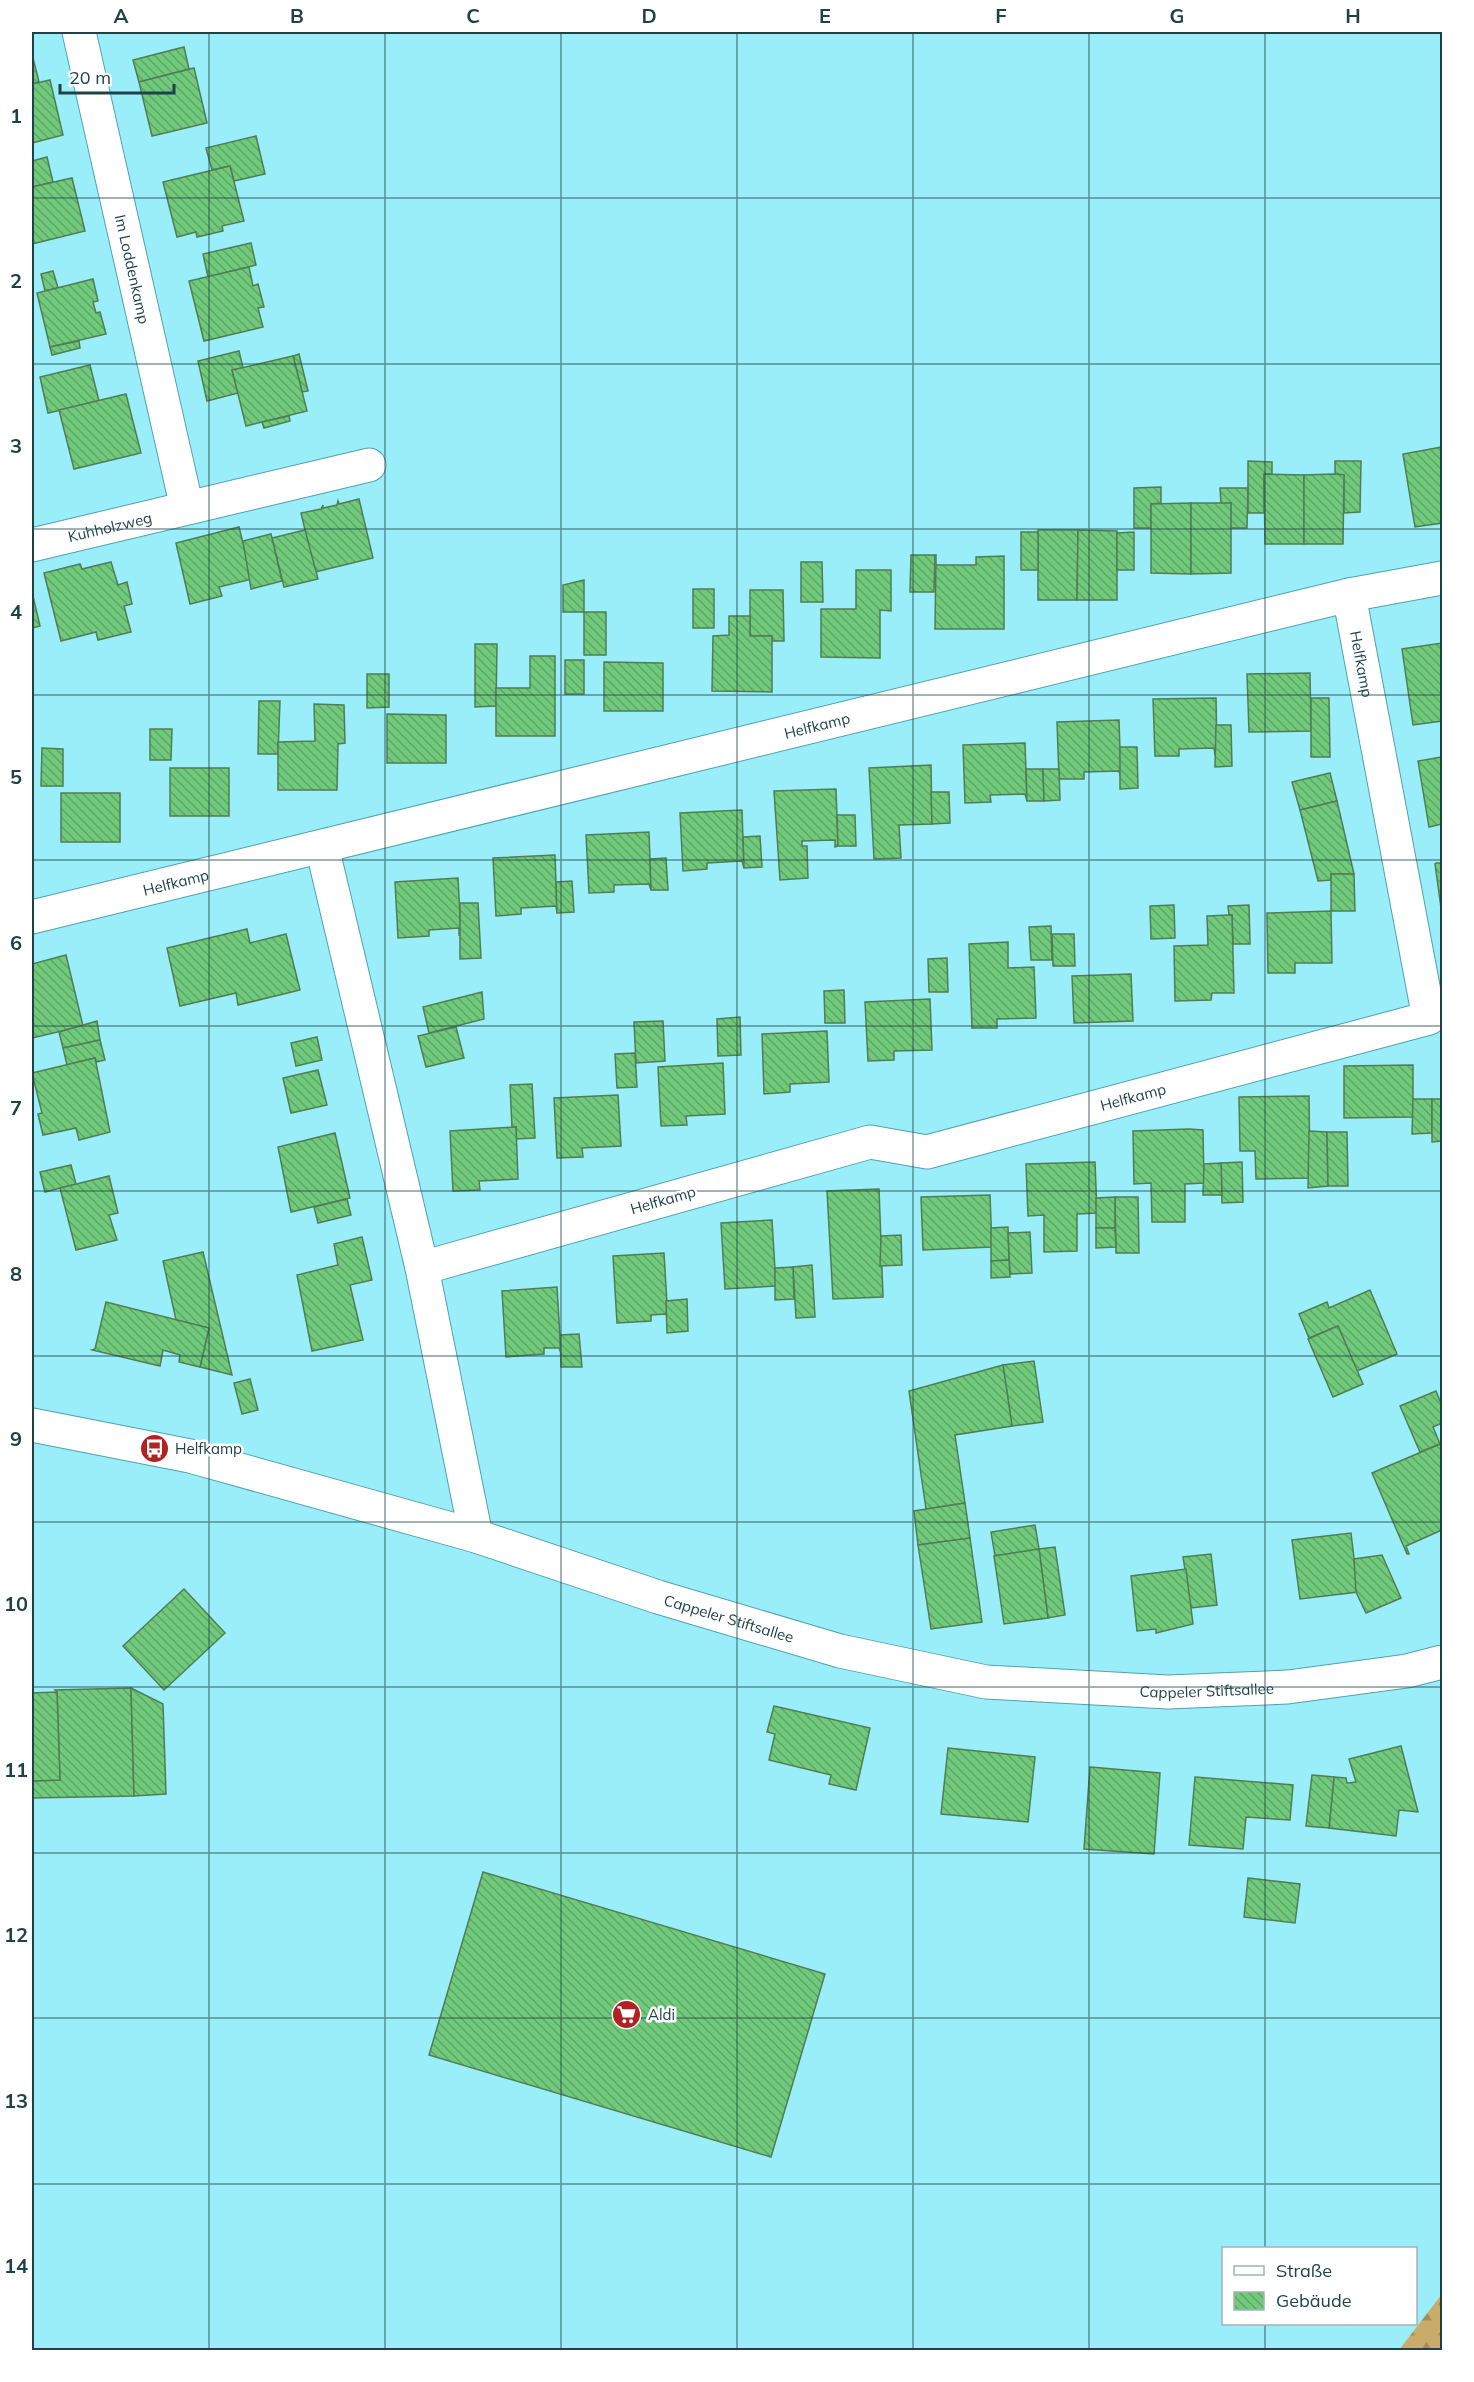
<svg xmlns="http://www.w3.org/2000/svg" width="1474" height="2382" viewBox="0 0 1474 2382" font-family="Mulish,sans-serif">
<defs>
<pattern id="forest-firs" width="22" height="20" patternUnits="userSpaceOnUse" patternTransform="scale(1.5)"><rect width="22" height="20" fill="#c9ac69"/><path d="M5 1l3.5 6h-7zM16 11l3.5 6h-7z" fill="#a38e58"/></pattern>
<pattern id="building-back-hatch" width="6" height="6" patternUnits="userSpaceOnUse" patternTransform="scale(1.5)"><rect width="6" height="6" fill="#71ca7c"/><path d="M-1 5l2 2M0 0l6 6M5-1l2 2" fill="none" stroke="#5ca667"/></pattern>
</defs>
<rect width="100%" height="100%" fill="#9aeef9"/>
<polygon fill="url(#forest-firs)" points="1442,2294 1442,2350 1399,2350"/>
<g fill="url(#building-back-hatch)" stroke="#4f7e54" stroke-width="1.5">
<polygon points="184,47 189,69 139,82 133,60"/>
<polygon points="32,54 39,82 32,84"/>
<polygon points="194,68 207,123 152,136 139,82"/>
<polygon points="50,80 63,135 32,143 32,84"/>
<polygon points="256,136 265,174 234,181 230,166 212,170 206,148"/>
<polygon points="47,157 53,182 32,187 32,161"/>
<polygon points="230,166 244,221 222,226 223,231 197,237 196,232 177,237 163,182"/>
<polygon points="72,178 85,231 32,244 32,187"/>
<polygon points="251,243 256,265 208,277 203,254"/>
<polygon points="249,267 253,286 258,284 264,307 258,308 263,327 204,341 189,281"/>
<polygon points="53,271 58,288 45,291 41,274"/>
<polygon points="93,279 98,301 93,302 96,313 100,312 106,334 50,347 37,293"/>
<polygon points="79,341 80,348 52,355 50,347"/>
<polygon points="239,351 243,368 232,370 238,393 207,401 198,361"/>
<polygon points="299,354 308,391 302,392 293,356"/>
<polygon points="293,356 307,411 246,426 232,370"/>
<polygon points="90,365 99,401 48,413 40,377"/>
<polygon points="126,394 141,453 74,469 59,410"/>
<polygon points="289,416 290,421 264,428 262,422"/>
<polygon points="1442,447 1442,523 1415,527 1403,454"/>
<polygon points="1248,461 1272,462 1272,474 1264,474 1264,513 1248,513"/>
<polygon points="1335,461 1361,461 1360,512 1344,513 1344,475 1335,474"/>
<polygon points="1264,474 1304,475 1304,544 1265,544"/>
<polygon points="1335,474 1344,475 1343,544 1304,544 1304,475"/>
<polygon points="1161,487 1161,503 1151,504 1151,528 1134,528 1134,488"/>
<polygon points="1220,488 1248,488 1247,528 1230,528 1231,503 1221,504"/>
<polygon points="359,499 373,558 315,572 301,513 321,509 323,505 323,508 337,505 338,501 339,504"/>
<polygon points="1191,503 1191,574 1151,573 1151,504"/>
<polygon points="1191,503 1231,503 1231,573 1191,574"/>
<polygon points="239,527 252,579 219,587 222,596 190,604 176,543"/>
<polygon points="305,530 318,579 284,587 272,538"/>
<polygon points="1038,530 1078,530 1077,600 1038,600"/>
<polygon points="1078,530 1117,531 1117,600 1077,600"/>
<rect x="1021" y="532" width="17" height="38"/>
<polygon points="1134,532 1134,570 1117,570 1117,533"/>
<polygon points="271,534 282,581 251,589 243,541"/>
<polygon points="936,554 936,565 976,565 976,557 1004,556 1004,629 935,629"/>
<polygon points="911,555 935,555 934,592 910,592"/>
<polygon points="111,562 118,585 127,582 132,604 124,606 131,632 98,640 96,632 61,641 44,573 80,564 82,569"/>
<polygon points="801,562 822,562 823,602 801,602"/>
<polygon points="856,570 891,570 891,611 880,610 880,658 821,657 821,609 856,609"/>
<polygon points="584,580 584,612 563,612 563,585"/>
<rect x="693" y="589" width="21" height="39"/>
<polygon points="750,590 783,590 784,641 772,641 772,636 750,636"/>
<polygon points="32,592 40,626 32,628"/>
<rect x="584" y="612" width="22" height="43"/>
<polygon points="729,616 750,616 750,636 772,636 772,692 712,691 713,636 729,635"/>
<polygon points="1442,643 1442,721 1413,725 1402,649"/>
<polygon points="475,644 497,644 496,706 475,707"/>
<polygon points="530,656 555,656 555,736 496,736 496,688 530,688"/>
<rect x="565" y="660" width="19" height="34"/>
<polygon points="604,662 663,663 663,711 604,711"/>
<polygon points="1310,673 1311,731 1249,732 1247,674"/>
<polygon points="367,674 389,674 389,707 367,708"/>
<polygon points="1216,698 1217,755 1215,755 1214,748 1179,749 1179,756 1155,756 1153,699"/>
<polygon points="1311,698 1329,698 1330,757 1311,757"/>
<polygon points="259,701 280,701 278,754 258,754"/>
<polygon points="314,704 344,705 345,743 338,744 337,790 278,790 278,742 315,741"/>
<polygon points="387,714 446,715 446,763 387,763"/>
<polygon points="1119,720 1121,778 1119,771 1084,772 1084,779 1059,779 1057,722"/>
<polygon points="1216,725 1231,725 1232,766 1215,767"/>
<polygon points="150,729 172,729 171,760 150,760"/>
<polygon points="1025,743 1027,801 1025,794 990,795 991,802 965,803 963,745"/>
<polygon points="1120,747 1137,747 1138,788 1120,789"/>
<polygon points="42,748 63,749 63,786 41,786"/>
<polygon points="1442,757 1442,824 1429,827 1418,761"/>
<polygon points="931,765 932,824 899,825 901,858 874,859 869,768"/>
<rect x="170" y="768" width="59" height="48"/>
<polygon points="1026,769 1043,769 1044,801 1027,801"/>
<polygon points="1043,769 1059,769 1060,800 1044,801"/>
<polygon points="1330,773 1337,801 1300,810 1292,782"/>
<polygon points="836,789 838,846 835,847 835,840 802,841 802,846 807,846 808,878 780,880 774,791"/>
<polygon points="931,792 949,792 950,823 932,824"/>
<rect x="61" y="793" width="59" height="49"/>
<polygon points="1337,801 1354,874 1331,874 1331,880 1318,881 1300,810"/>
<polygon points="742,810 744,868 742,861 707,863 707,869 683,871 680,813"/>
<polygon points="837,815 855,815 856,846 838,846"/>
<polygon points="649,832 651,890 649,884 614,885 614,892 589,893 586,835"/>
<polygon points="760,836 762,867 744,868 743,837"/>
<polygon points="555,855 557,913 556,906 521,908 521,914 496,916 493,858"/>
<polygon points="666,858 668,890 651,890 650,859"/>
<polygon points="1436,863 1442,863 1442,915 1435,864"/>
<polygon points="1331,874 1354,874 1355,911 1331,911"/>
<polygon points="458,878 461,935 459,935 459,928 429,930 429,936 398,938 395,882"/>
<polygon points="572,881 574,912 557,913 556,882"/>
<polygon points="460,903 478,903 481,958 460,959"/>
<polygon points="1174,905 1175,938 1151,939 1150,906"/>
<polygon points="1249,905 1250,944 1233,944 1232,915 1229,915 1228,906"/>
<polygon points="1331,911 1332,963 1295,963 1295,973 1268,973 1267,913"/>
<polygon points="1229,915 1232,915 1234,993 1212,993 1211,1000 1175,1001 1174,946 1208,945 1207,916"/>
<polygon points="1051,926 1052,960 1031,960 1029,927"/>
<polygon points="247,929 250,943 286,934 300,990 238,1005 236,993 180,1006 167,948"/>
<polygon points="1052,934 1074,934 1075,966 1053,966"/>
<polygon points="1008,942 1008,968 1034,967 1036,1018 997,1019 997,1028 972,1028 969,944"/>
<polygon points="66,955 83,1026 32,1038 32,964"/>
<polygon points="947,958 948,992 929,992 928,959"/>
<polygon points="1131,974 1133,1021 1074,1023 1072,976"/>
<polygon points="844,990 845,1023 825,1023 824,991"/>
<polygon points="482,992 484,1019 429,1033 423,1007"/>
<polygon points="930,999 932,1050 894,1051 894,1060 868,1061 865,1002"/>
<polygon points="740,1017 741,1055 718,1056 717,1019"/>
<polygon points="97,1021 100,1040 63,1048 59,1032"/>
<polygon points="663,1021 665,1061 636,1063 634,1022"/>
<polygon points="456,1027 464,1058 426,1067 418,1036"/>
<polygon points="827,1031 829,1082 790,1084 790,1092 764,1094 762,1034"/>
<polygon points="317,1037 322,1060 296,1066 291,1043"/>
<polygon points="100,1040 105,1060 96,1062 95,1058 67,1065 63,1048"/>
<polygon points="635,1053 637,1087 617,1088 615,1054"/>
<polygon points="95,1058 110,1132 79,1140 76,1128 43,1135 38,1114 42,1113 32,1073"/>
<polygon points="723,1063 725,1114 686,1116 687,1125 661,1126 658,1067"/>
<polygon points="1413,1065 1413,1117 1344,1118 1344,1066"/>
<polygon points="318,1070 327,1105 291,1113 283,1078"/>
<polygon points="532,1084 535,1138 516,1139 516,1127 512,1128 510,1085"/>
<polygon points="618,1095 621,1146 582,1148 583,1157 557,1158 554,1098"/>
<polygon points="1309,1096 1310,1178 1256,1179 1255,1151 1240,1151 1239,1097"/>
<polygon points="1413,1099 1432,1099 1432,1133 1412,1134"/>
<polygon points="1432,1099 1442,1099 1442,1141 1432,1142"/>
<polygon points="516,1127 518,1179 479,1181 480,1190 453,1191 450,1131"/>
<polygon points="1189,1129 1203,1130 1204,1183 1185,1184 1185,1222 1152,1222 1151,1183 1134,1184 1133,1131"/>
<polygon points="1309,1131 1327,1132 1328,1186 1308,1188"/>
<polygon points="1327,1132 1347,1132 1348,1186 1328,1186"/>
<polygon points="335,1133 350,1198 291,1212 278,1147"/>
<polygon points="1095,1162 1097,1213 1077,1214 1077,1251 1044,1252 1044,1215 1028,1216 1026,1164"/>
<polygon points="1242,1162 1243,1202 1222,1203 1221,1163"/>
<polygon points="1221,1163 1222,1195 1203,1195 1204,1164"/>
<polygon points="71,1165 76,1184 45,1192 40,1172"/>
<polygon points="109,1176 118,1213 109,1215 117,1240 76,1250 60,1188"/>
<polygon points="879,1189 883,1297 833,1299 827,1191"/>
<polygon points="990,1195 992,1247 923,1250 921,1197"/>
<polygon points="1115,1197 1138,1197 1139,1253 1116,1253"/>
<polygon points="1115,1197 1115,1228 1096,1228 1096,1198"/>
<polygon points="347,1199 351,1215 318,1223 314,1207"/>
<polygon points="772,1220 776,1286 725,1289 721,1223"/>
<polygon points="1008,1227 1009,1260 991,1261 991,1228"/>
<polygon points="1096,1228 1115,1228 1116,1247 1096,1248"/>
<polygon points="1030,1232 1032,1273 1010,1274 1008,1233"/>
<polygon points="901,1235 902,1265 880,1266 881,1236"/>
<polygon points="362,1237 372,1280 350,1285 363,1340 312,1351 297,1275 338,1265 334,1244"/>
<polygon points="203,1252 232,1375 200,1367 209,1328 176,1320 163,1261"/>
<polygon points="664,1253 668,1320 666,1314 651,1315 651,1321 617,1323 613,1256"/>
<polygon points="1009,1260 1010,1277 991,1278 991,1261"/>
<polygon points="812,1265 815,1317 796,1318 793,1267"/>
<polygon points="793,1267 794,1299 775,1300 775,1268"/>
<polygon points="557,1287 561,1353 559,1348 544,1348 544,1354 506,1357 502,1291"/>
<polygon points="1370,1290 1397,1354 1357,1371 1338,1326 1309,1338 1299,1314 1327,1302 1329,1308"/>
<polygon points="687,1299 688,1331 667,1333 666,1301"/>
<polygon points="106,1302 209,1328 200,1367 179,1362 180,1355 163,1350 160,1366 92,1350 95,1349"/>
<polygon points="1338,1326 1363,1384 1333,1397 1308,1339"/>
<polygon points="579,1334 582,1367 561,1367 560,1335"/>
<polygon points="1034,1361 1043,1422 1012,1426 1003,1365"/>
<polygon points="1003,1365 1012,1426 955,1435 965,1503 926,1509 909,1391"/>
<polygon points="250,1379 258,1410 242,1414 234,1383"/>
<polygon points="1436,1391 1442,1406 1442,1423 1433,1427 1440,1444 1420,1452 1400,1406"/>
<polygon points="1440,1444 1442,1450 1442,1530 1406,1546 1409,1554 1407,1554 1372,1473"/>
<polygon points="965,1503 970,1538 918,1545 914,1511"/>
<polygon points="1035,1525 1039,1549 995,1556 991,1532"/>
<polygon points="1351,1533 1358,1592 1300,1599 1292,1540"/>
<polygon points="970,1538 982,1622 931,1629 918,1545"/>
<polygon points="1055,1547 1065,1615 1048,1618 1039,1549"/>
<polygon points="1039,1549 1048,1618 1004,1624 994,1556"/>
<polygon points="1211,1554 1217,1605 1191,1608 1183,1557"/>
<polygon points="1382,1555 1401,1598 1366,1613 1356,1592 1354,1559"/>
<polygon points="1186,1569 1193,1624 1156,1633 1156,1629 1137,1631 1131,1576"/>
<polygon points="184,1589 225,1633 164,1690 123,1646"/>
<polygon points="131,1688 134,1796 32,1798 32,1781 60,1780 57,1692 55,1690"/>
<polygon points="131,1688 163,1704 166,1794 134,1796"/>
<polygon points="57,1692 60,1780 32,1781 32,1693"/>
<polygon points="774,1706 870,1728 856,1790 829,1784 831,1775 769,1760 775,1734 767,1732"/>
<polygon points="1401,1746 1418,1812 1399,1810 1396,1836 1329,1828 1334,1777 1346,1778 1347,1783 1356,1782 1349,1759"/>
<polygon points="948,1748 1035,1757 1028,1822 941,1814"/>
<polygon points="1090,1767 1160,1773 1154,1854 1084,1849"/>
<polygon points="1312,1775 1334,1777 1329,1828 1306,1826"/>
<polygon points="1195,1777 1293,1785 1290,1820 1246,1817 1243,1849 1189,1845"/>
<polygon points="483,1872 825,1974 771,2157 429,2055"/>
<polygon points="1248,1878 1300,1884 1295,1923 1244,1917"/>
</g>
<g fill="none" stroke-linecap="round" stroke-linejoin="round">
<defs>
<g id="minor">
<path id="s1" d="M79,32L187,508"/>
<path id="s2" d="M32,545L369,465"/>
<polyline points="1349,595 1442,578"/>
<polyline points="322,847 422,1268 476,1536"/>
<path id="s3" d="M32,917L1349,595L1429,1018L927,1152L870,1142L422,1268"/>
<path id="s4" d="M32,1425L190,1456L476,1536L658,1597L840,1651L986,1682L1168,1692L1288,1687L1407,1671L1442,1662"/>
</g>
</defs>
<use href="#minor" stroke="#4fa2ae" stroke-width="35"/>
<use href="#minor" stroke="#fff" stroke-width="33"/>
</g>
<path fill="none" stroke="#1f4247" stroke-width="1.5" stroke-opacity="0.55" d="M209,32V2350M385,32V2350M561,32V2350M737,32V2350M913,32V2350M1089,32V2350M1265,32V2248M32,198H1442M32,364H1442M32,529H1442M32,695H1442M32,860H1442M32,1026H1442M32,1191H1442M32,1356H1442M32,1522H1442M32,1687H1442M32,1853H1442M32,2018H1442M32,2184H1442M1265,2324V2350"/>
<defs>
<symbol id="bus-disc" viewBox="-11 -11 22 22"><circle r="9.5" fill="#b22222" stroke="#fff"/><path d="M-5-6H5V4H4V6H2V4H-2V6H-4V4H-5ZM-3.5-4V0h7V-4ZM-3.5 1.2v1.5H-2V1.2ZM2 1.2v1.5H3.5V1.2Z" fill="#fff"/></symbol>
<symbol id="supermarket-disc" viewBox="-11 -11 22 22"><circle r="9.5" fill="#b22222" stroke="#fff"/><path d="M-6-5.5h2.5l.6 2H6L4.5 2H-2.5L-4.4-4H-6ZM-1.5 3.2a1.3 1.3 0 1 0 .1 0ZM3 3.2a1.3 1.3 0 1 0 .1 0Z" fill="#fff"/></symbol>
</defs>
<g fill-rule="evenodd">
<use href="#bus-disc" x="138" y="1432" width="33" height="33"/>
<use href="#supermarket-disc" x="610" y="1998" width="33" height="33"/>
</g>
<g text-anchor="middle" dominant-baseline="central" stroke-width="5" stroke-linejoin="round" paint-order="stroke">
<g font-size="15" fill="#1f4247" stroke="#fff">
<text stroke="none"><textPath href="#s1" startOffset="243">Im Loddenkamp</textPath></text>
<text stroke="none"><textPath href="#s2" startOffset="80">Kuhholzweg</textPath></text>
<text stroke="none"><textPath href="#s3" startOffset="1426">Helfkamp</textPath></text>
<text stroke="none"><textPath href="#s3" startOffset="808">Helfkamp</textPath></text>
<text stroke="none"><textPath href="#s3" startOffset="148">Helfkamp</textPath></text>
<text transform="translate(1133 1097) rotate(-15)">Helfkamp</text>
<text transform="translate(663 1200) rotate(-16)">Helfkamp</text>
<text stroke="none"><textPath href="#s4" startOffset="724">Cappeler Stiftsallee</textPath></text>
<text stroke="none"><textPath href="#s4" startOffset="1210">Cappeler Stiftsallee</textPath></text>
</g>
<g font-size="15" fill="#1f4247" stroke="#fff" text-anchor="start">
<text x="175" y="1448">Helfkamp</text>
<text x="648" y="2014">Aldi</text>
</g>
</g>
<rect width="1474" height="2382" fill="none" stroke="#ffffff" stroke-width="66"/>
<rect x="1222" y="2247" width="195" height="78" fill="#ffffff" stroke="#a5b3b5" stroke-width="1.5"/>
<rect x="1234" y="2266" width="30" height="9" fill="#ffffff" stroke="#a5b3b5" stroke-width="1.5"/>
<text x="1276" y="2277" font-size="18" fill="#1f4247">Straße</text>
<rect x="1234" y="2292" width="30" height="18" fill="url(#building-back-hatch)" stroke="#a5b3b5" stroke-width="1.5"/>
<text x="1276" y="2307" font-size="18" fill="#1f4247">Gebäude</text>
<path d="M60 84v9h114v-9" fill="none" stroke="#1f4247" stroke-width="3"/>
<text x="69" y="84" font-size="18" fill="#1f4247" stroke="#ffffff" stroke-width="4.5" paint-order="stroke">20 m</text>
<rect x="33" y="33" width="1408" height="2316" fill="none" stroke="#1f4247" stroke-width="2"/>
<g font-size="20" text-anchor="middle" font-weight="bold" fill="#1f4247">
<text x="121" y="23">A</text>
<text x="297" y="23">B</text>
<text x="473" y="23">C</text>
<text x="649" y="23">D</text>
<text x="825" y="23">E</text>
<text x="1001" y="23">F</text>
<text x="1177" y="23">G</text>
<text x="1353" y="23">H</text>
<text x="16" y="123">1</text>
<text x="16" y="288">2</text>
<text x="16" y="453">3</text>
<text x="16" y="619">4</text>
<text x="16" y="784">5</text>
<text x="16" y="950">6</text>
<text x="16" y="1115">7</text>
<text x="16" y="1281">8</text>
<text x="16" y="1446">9</text>
<text x="16" y="1611">10</text>
<text x="16" y="1777">11</text>
<text x="16" y="1942">12</text>
<text x="16" y="2108">13</text>
<text x="16" y="2273">14</text>
</g>
</svg>
